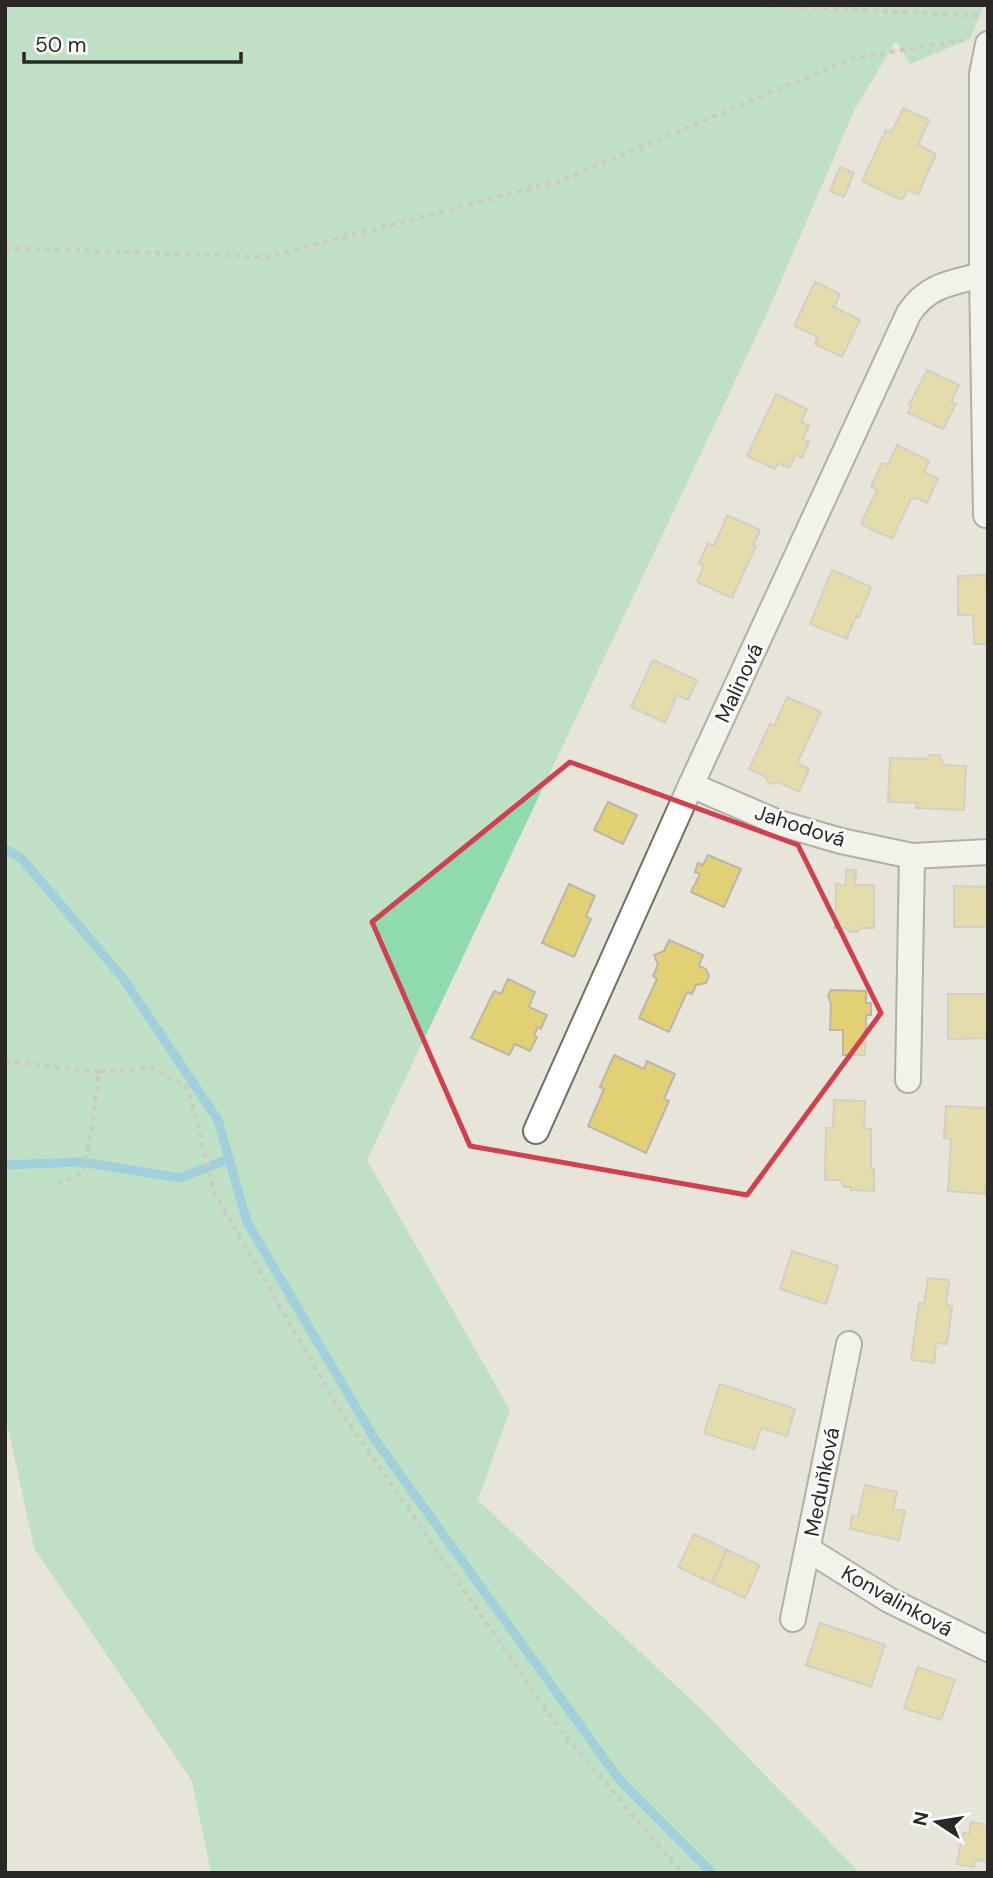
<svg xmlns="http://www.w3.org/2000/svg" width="993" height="1878" viewBox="0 0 993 1878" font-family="'DM Sans',sans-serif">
<rect width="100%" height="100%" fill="#e7e5d9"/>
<polygon fill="#8fdaae" points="5,5 984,5 970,39 910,64 896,41 854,111 765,318 367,1160 510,1410 478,1500 702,1710 860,1873 211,1873 192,1781 34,1548 5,1414"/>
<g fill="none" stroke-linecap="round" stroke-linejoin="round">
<g stroke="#47b5df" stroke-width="9">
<polyline points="5,849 22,859 123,978 218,1120 247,1222 374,1438 618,1778 712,1873"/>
<polyline points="5,1165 81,1162 180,1178 229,1159"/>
</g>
</g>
<g fill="#e2d074" stroke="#b9b7ac" stroke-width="2">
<polygon points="903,108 929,120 918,145 936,154 918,195 908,190 902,200 862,181 886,130 891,133"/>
<polygon points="840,167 854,173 844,197 830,191"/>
<polygon points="815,282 840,294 834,307 860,320 842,357 815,344 818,337 794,326"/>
<polygon points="927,370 959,385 951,402 956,404 943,429 908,413 911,406 909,405"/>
<polygon points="776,394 807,409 801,422 809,426 803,439 809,442 802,458 796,455 789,468 778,463 775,469 747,456"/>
<polygon points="897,445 929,461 924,472 938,478 927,503 916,498 911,499 892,539 861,524 877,490 871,487 882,463 888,465"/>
<polygon points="727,515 760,530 753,545 756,546 732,598 697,582 704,565 699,563 708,543 714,546"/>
<polygon points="832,570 871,587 859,617 856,616 847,639 810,624"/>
<polygon points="986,575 988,644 974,644 973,615 958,615 958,576"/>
<polygon points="653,660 697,680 688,700 677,695 665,723 631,707"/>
<polygon points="787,697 821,712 797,763 809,769 799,792 778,782 773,784 768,782 766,777 749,769 770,724 774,726"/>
<polygon points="930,755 939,755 944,765 966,766 964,810 916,808 917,803 888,802 890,758 926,759"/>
<polygon points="608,802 637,815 623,844 594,830"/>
<polygon points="708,855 741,869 724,907 691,892 700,874 695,872 698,863 703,865"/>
<polygon points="846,870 856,870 855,885 874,885 874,928 861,928 857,932 850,932 845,928 835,928 836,884 846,885"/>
<polygon points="569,884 595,896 586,916 591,919 574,957 542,943"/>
<polygon points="954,886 988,887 988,927 954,927"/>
<polygon points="669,940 703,955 699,966 706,969 709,976 706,983 696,985 692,994 687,992 669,1032 639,1018 657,979 653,976 658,965 654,955 664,951"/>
<polygon points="508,979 535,992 529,1007 547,1015 541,1029 538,1027 534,1035 537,1037 530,1051 515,1044 509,1055 471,1038 494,991 501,994"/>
<polygon points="831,990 866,991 866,1003 871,1003 871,1015 866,1015 865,1055 843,1055 843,1030 830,1030 831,1004 828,995"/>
<polygon points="948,994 988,994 986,1038 948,1039"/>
<polygon points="614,1055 644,1069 647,1061 675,1074 664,1099 669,1101 646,1153 588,1126 604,1089 600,1087"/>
<polygon points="834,1100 865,1101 864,1128 871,1129 871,1169 874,1169 874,1191 851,1190 851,1187 844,1187 840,1180 825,1180 826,1128 833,1128"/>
<polygon points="946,1106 988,1108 988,1165 985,1194 948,1191 951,1139 944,1138"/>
<polygon points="792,1251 838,1266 826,1304 780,1289"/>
<polygon points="928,1278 949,1280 946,1305 952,1306 947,1344 936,1343 934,1363 911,1360 919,1303 924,1304"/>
<polygon points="720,1384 795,1409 787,1436 761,1428 754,1449 704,1433"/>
<polygon points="865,1485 897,1492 893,1509 905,1511 899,1540 850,1529 852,1515 858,1517"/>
<polygon points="694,1534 727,1550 712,1583 678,1567"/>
<polygon points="727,1550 760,1565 745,1598 712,1583"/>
<polygon points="820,1623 885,1645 871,1687 806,1665"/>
<polygon points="918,1667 955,1680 941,1720 904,1708"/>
<polygon points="971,1822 988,1825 988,1862 975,1860 974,1867 957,1864 963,1833 969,1834"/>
</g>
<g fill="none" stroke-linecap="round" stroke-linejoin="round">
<defs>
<g id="street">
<polyline points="986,515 982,275 982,74 988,44"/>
<polyline points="691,785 779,823 841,841 912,856"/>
<polyline points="908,1080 912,856 988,852"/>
<path d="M536,1131L691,785L909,313C928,285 951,283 982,275"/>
<polyline points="809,1550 889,1600 988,1649"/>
<polyline points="793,1619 849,1344"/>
</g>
</defs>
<use href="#street" stroke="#716f65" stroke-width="28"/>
<g stroke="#acaaa1" stroke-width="4.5" stroke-dasharray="5 5" stroke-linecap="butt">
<polyline points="763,5 983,16"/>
<polyline points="5,248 268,257 563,180 850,59 963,40"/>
<polyline points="5,1061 99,1072"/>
<polyline points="58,1184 82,1173 91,1135 99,1072 153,1068 188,1088 215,1194 338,1407 558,1727 682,1873"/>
</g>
<use href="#street" stroke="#fff" stroke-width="24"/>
</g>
<path d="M0 0H993V1878H0ZM570,762L798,845L881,1013L747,1195L470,1146L372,922Z" fill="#e7e5d9" fill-opacity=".55" fill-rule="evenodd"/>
<path fill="none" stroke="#d0404e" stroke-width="5" stroke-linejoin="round" d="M570,762L798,845L881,1013L747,1195L470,1146L372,922Z"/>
<g text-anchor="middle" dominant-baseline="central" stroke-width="5" stroke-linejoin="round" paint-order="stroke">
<g font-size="21" fill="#292824" stroke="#fff">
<text transform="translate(739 683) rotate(-65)">Malinová</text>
<text transform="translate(800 826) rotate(18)">Jahodová</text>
<text transform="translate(822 1482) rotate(-79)">Meduňková</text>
<text transform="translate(897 1601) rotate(29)">Konvalinková</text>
</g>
</g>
<rect width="993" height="1878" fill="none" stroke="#292824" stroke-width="14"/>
<g transform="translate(937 1822) rotate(282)" stroke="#ffffff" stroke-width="5" paint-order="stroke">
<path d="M0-5L12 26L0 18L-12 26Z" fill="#292824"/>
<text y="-10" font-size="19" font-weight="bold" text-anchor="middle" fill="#292824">N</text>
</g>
<path d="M24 52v10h217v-10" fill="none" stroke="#292824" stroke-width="3.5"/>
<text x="35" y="52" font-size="21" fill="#292824" stroke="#ffffff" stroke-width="5" paint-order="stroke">50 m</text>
</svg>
